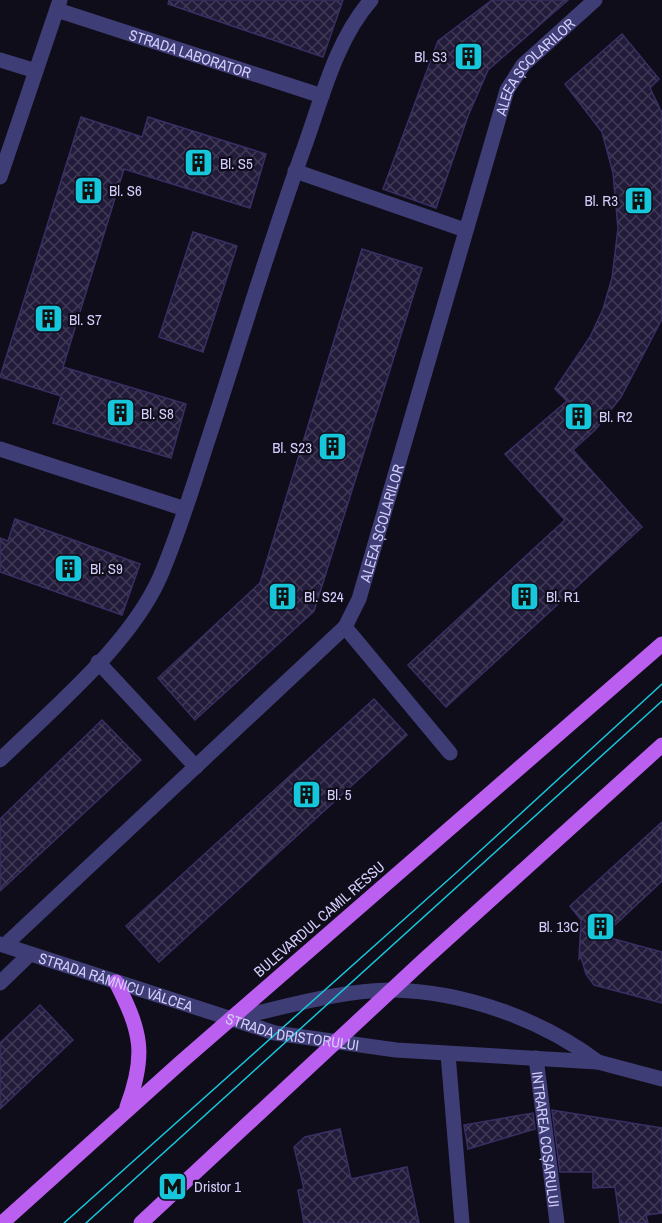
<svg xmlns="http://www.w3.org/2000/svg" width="662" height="1223" viewBox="0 0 662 1223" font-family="'Archivo Narrow',sans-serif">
<defs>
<pattern id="building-cross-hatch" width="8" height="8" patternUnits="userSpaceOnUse" patternTransform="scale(1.5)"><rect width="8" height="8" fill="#221b3a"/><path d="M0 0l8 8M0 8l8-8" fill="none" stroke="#413b57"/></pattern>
</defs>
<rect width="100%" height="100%" fill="#100d1b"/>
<g fill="url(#building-cross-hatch)" stroke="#3a2f64" stroke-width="1.5">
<polygon points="169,0 343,0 323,57 168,4"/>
<polygon points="492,0 568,0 488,70 468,116 436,208 383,189 438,41"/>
<polygon points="622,34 659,79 650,88 662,113 662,319 621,397 595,430 573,450 642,527 446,707 408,665 565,520 505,454 567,401 555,389 590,337 603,309 612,278 618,228 613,173 602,132 565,84"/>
<polygon points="81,117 142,137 148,117 266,154 250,208 124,169 63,367 186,404 171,458 53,423 61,396 0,377"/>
<polygon points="193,232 237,246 203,352 159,337"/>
<polygon points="362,249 422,268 314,611 195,720 158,678 260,583"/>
<polygon points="15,519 140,564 122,615 0,572 0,538 8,541"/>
<polygon points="374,699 407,735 159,962 126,926"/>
<polygon points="102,720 141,760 0,891 0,819"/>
<polygon points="662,822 662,881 603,936 662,952 662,1003 594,985 586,974 581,957 579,959 581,920 570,906"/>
<polygon points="40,1005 73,1040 0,1109 0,1043"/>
<polygon points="552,1110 662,1128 662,1213 646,1215 648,1223 620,1223 615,1187 593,1188 593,1172 560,1172"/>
<polygon points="533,1113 535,1129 468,1149 464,1125"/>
<polygon points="340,1129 351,1179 407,1167 419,1223 304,1223 298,1190 304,1189 294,1147 305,1137"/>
</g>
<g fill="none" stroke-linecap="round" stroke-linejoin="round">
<g stroke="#3f3d76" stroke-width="15">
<path id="s1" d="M57,10L322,96"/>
<polyline points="0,60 36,71"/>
<polyline points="295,171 465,230"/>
<polyline points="0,177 60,0"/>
<polyline points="0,449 185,509"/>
<polyline points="345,627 450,753"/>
<polyline points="98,662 196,767"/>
<path d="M0,760C53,708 130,645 160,577C179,533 193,486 208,440C240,343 269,244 304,148C322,98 336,40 371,0"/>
<path id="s2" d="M0,944L275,1033L396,1050L598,1062L662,1079"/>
<path id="s3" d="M5,945L345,627L359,599L507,90L523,65L595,0"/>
<polyline points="0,983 30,954"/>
<path d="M232,1019C281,1008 345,989 394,990C465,992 541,1019 598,1062"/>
<polyline points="448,1054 462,1223"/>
<path id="s4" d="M536,1058L557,1223"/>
</g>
<g stroke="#ba5fef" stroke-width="15">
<path d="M116,982C141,1031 147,1054 127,1107"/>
<polyline points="2,1223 180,1063 662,644"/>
<polyline points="141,1223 425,959 662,745"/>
</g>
<g stroke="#16c7dc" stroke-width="1.5">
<polyline points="64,1223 457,872 662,684"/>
<polyline points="86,1223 662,701"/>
</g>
</g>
<defs>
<symbol id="building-square" viewBox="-11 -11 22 22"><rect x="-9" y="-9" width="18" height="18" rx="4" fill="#16c7dc" stroke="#100d1b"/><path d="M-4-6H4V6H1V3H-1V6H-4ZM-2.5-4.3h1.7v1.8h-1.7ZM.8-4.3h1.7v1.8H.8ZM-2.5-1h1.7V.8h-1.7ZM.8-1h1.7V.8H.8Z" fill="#111"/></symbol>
<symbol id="metro-square" viewBox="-11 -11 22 22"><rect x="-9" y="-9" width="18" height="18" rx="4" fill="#16c7dc" stroke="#100d1b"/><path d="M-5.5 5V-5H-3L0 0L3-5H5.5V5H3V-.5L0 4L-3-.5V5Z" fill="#111"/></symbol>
</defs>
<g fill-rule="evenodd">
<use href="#building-square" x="452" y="40" width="33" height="33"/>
<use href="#building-square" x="182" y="146" width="33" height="33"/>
<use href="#building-square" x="72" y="174" width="33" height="33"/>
<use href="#building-square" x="622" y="184" width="33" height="33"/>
<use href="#building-square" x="32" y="302" width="33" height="33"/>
<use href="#building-square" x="104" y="396" width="33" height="33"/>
<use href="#building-square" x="562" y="400" width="33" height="33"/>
<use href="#building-square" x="316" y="430" width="33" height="33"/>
<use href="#building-square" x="52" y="552" width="33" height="33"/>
<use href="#building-square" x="266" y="580" width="33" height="33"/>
<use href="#building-square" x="508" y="580" width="33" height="33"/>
<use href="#building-square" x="290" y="778" width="33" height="33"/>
<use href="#building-square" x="584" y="910" width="33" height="33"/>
<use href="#metro-square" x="156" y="1170" width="33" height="33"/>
</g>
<g text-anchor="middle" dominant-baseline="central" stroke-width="4.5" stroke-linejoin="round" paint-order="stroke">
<g font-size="15" fill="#d2cdfa" stroke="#100d1b">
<text stroke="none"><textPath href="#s1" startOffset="140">STRADA LABORATOR</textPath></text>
<text stroke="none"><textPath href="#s3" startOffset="1062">ALEEA ȘCOLARILOR</textPath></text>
<text stroke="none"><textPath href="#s3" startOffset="576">ALEEA ȘCOLARILOR</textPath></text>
<text transform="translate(319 919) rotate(-41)">BULEVARDUL CAMIL RESSU</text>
<text stroke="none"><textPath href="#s2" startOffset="122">STRADA RÂMNICU VÂLCEA</textPath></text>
<text stroke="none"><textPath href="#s2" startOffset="306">STRADA DRISTORULUI</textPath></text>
<text stroke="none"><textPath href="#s4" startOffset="82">INTRAREA COȘARULUI</textPath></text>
</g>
<g font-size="15" fill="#d2cdfa" stroke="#100d1b" text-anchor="start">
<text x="447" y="56" text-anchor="end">Bl. S3</text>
<text x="220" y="163">Bl. S5</text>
<text x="109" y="190">Bl. S6</text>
<text x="618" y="200" text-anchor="end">Bl. R3</text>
<text x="69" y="319">Bl. S7</text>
<text x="141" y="413">Bl. S8</text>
<text x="599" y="416">Bl. R2</text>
<text x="312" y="447" text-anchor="end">Bl. S23</text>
<text x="90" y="568">Bl. S9</text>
<text x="304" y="596">Bl. S24</text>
<text x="546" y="596">Bl. R1</text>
<text x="327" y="794">Bl. 5</text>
<text x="579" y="926" text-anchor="end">Bl. 13C</text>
<text x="194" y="1186">Dristor 1</text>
</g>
</g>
</svg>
